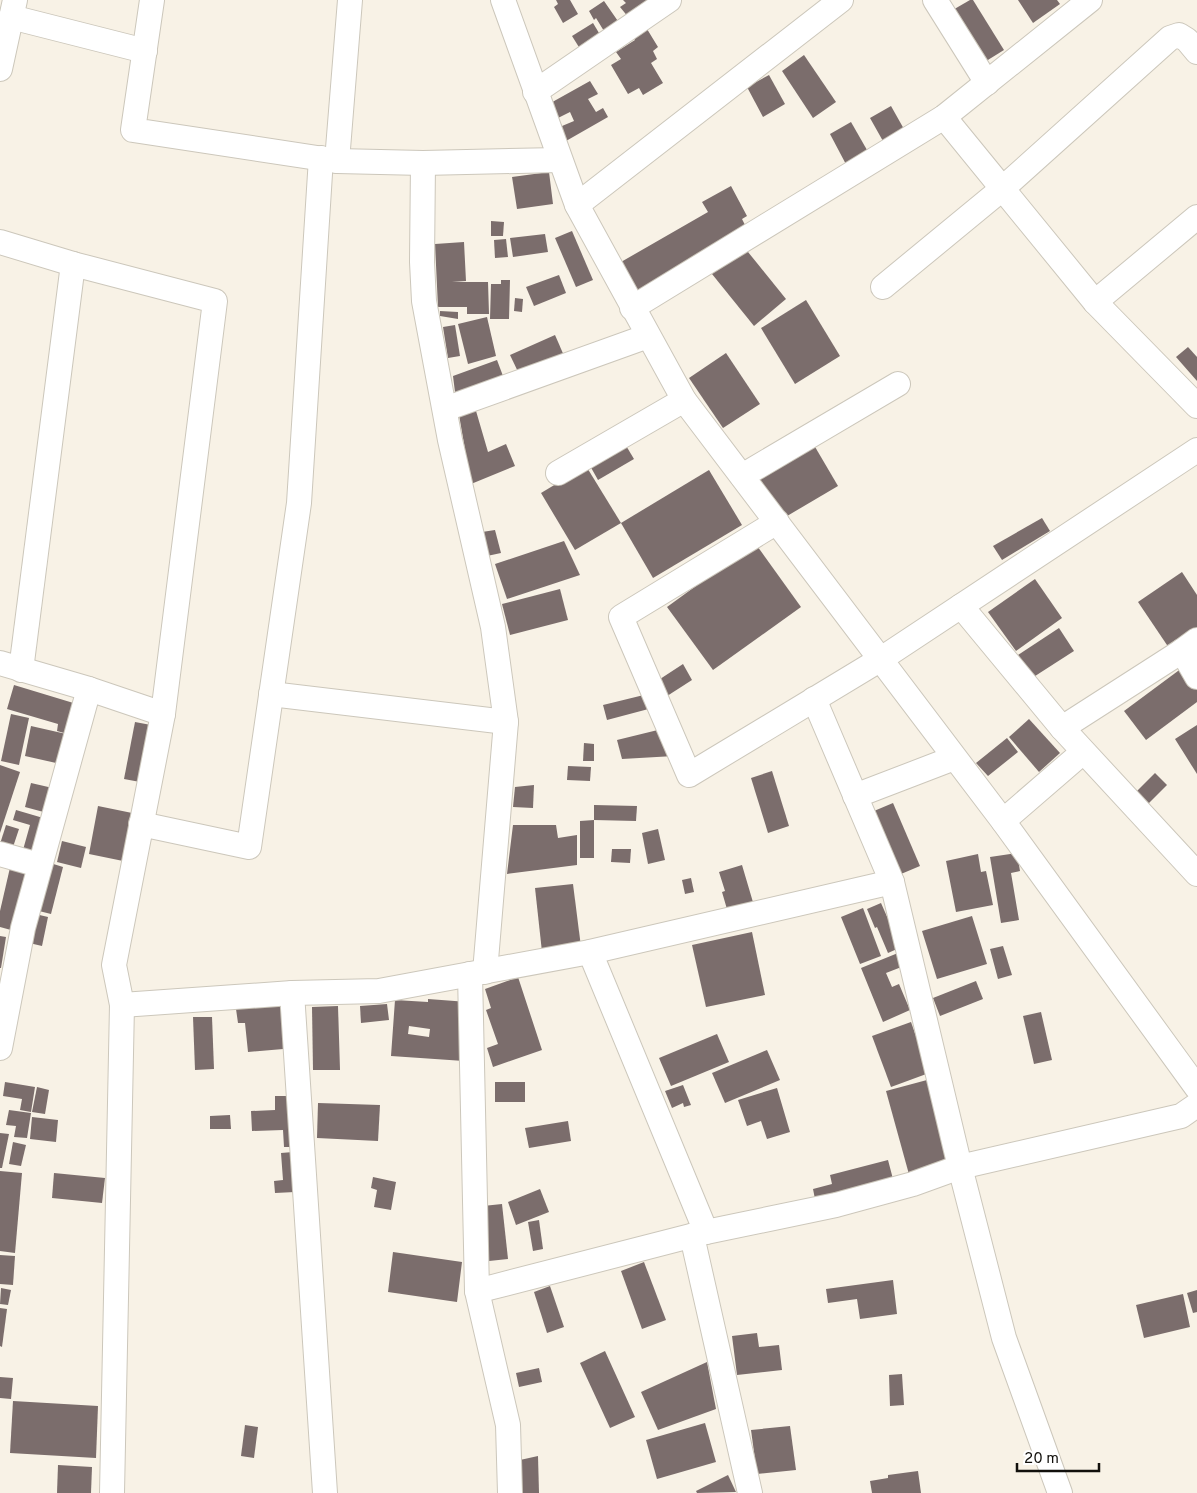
<svg xmlns="http://www.w3.org/2000/svg" width="1197" height="1493" viewBox="0 0 1197 1493" font-family="Overpass,sans-serif">
<rect width="100%" height="100%" fill="#f8f2e6"/>
<g fill="#7b6d6c" fill-rule="evenodd">
<polygon points="556,0 570,0 578,14 563,23 554,7 558,4"/>
<polygon points="623,0 652,0 629,18 620,7 626,3"/>
<polygon points="970,0 973,0 1004,50 983,63 951,11"/>
<polygon points="1018,0 1057,0 1060,4 1033,23"/>
<polygon points="604,1 622,27 607,36 596,18 594,20 589,11"/>
<polygon points="593,23 602,38 582,52 572,36"/>
<polygon points="647,29 658,47 653,51 657,59 651,63 663,83 643,95 639,88 628,94 611,65 621,59 616,52 635,40 633,37"/>
<polygon points="804,55 836,102 813,118 782,71"/>
<polygon points="769,75 785,104 763,117 747,87"/>
<path d="M590,81L598,94L588,99L596,112L603,108L608,117L566,141L547,105ZM570,112L574,121L562,126L558,118Z"/>
<polygon points="891,106 909,138 888,150 870,118"/>
<polygon points="851,122 871,157 849,170 830,134"/>
<polygon points="549,172 553,204 517,209 512,177"/>
<polygon points="731,186 747,216 742,219 746,227 640,296 621,262 708,212 702,202"/>
<polygon points="491,221 504,222 503,236 491,236"/>
<polygon points="572,231 593,280 576,287 555,238"/>
<polygon points="545,234 548,252 513,257 510,238"/>
<polygon points="506,239 508,257 495,258 494,240"/>
<polygon points="464,242 466,281 452,282 488,282 489,314 467,314 467,307 438,307 435,244"/>
<polygon points="744,247 786,299 754,326 712,274"/>
<polygon points="559,275 566,293 534,306 526,287"/>
<polygon points="501,280 510,280 509,319 490,319 491,284 501,284"/>
<polygon points="515,298 523,299 522,312 514,311"/>
<polygon points="806,300 840,356 795,384 761,328"/>
<polygon points="440,311 458,312 458,319 440,316"/>
<polygon points="487,317 496,356 468,364 458,324"/>
<polygon points="455,325 460,356 448,358 443,327"/>
<polygon points="555,335 565,358 521,378 510,355"/>
<polygon points="1188,347 1197,357 1197,381 1176,357"/>
<polygon points="726,353 760,404 723,428 689,378"/>
<polygon points="497,360 506,384 456,400 453,376"/>
<polygon points="474,404 488,452 506,444 515,466 471,484 458,409"/>
<polygon points="811,440 838,486 782,519 755,474"/>
<polygon points="625,444 634,459 598,480 589,464"/>
<polygon points="586,466 621,523 575,550 541,493"/>
<polygon points="709,470 742,525 653,578 621,523"/>
<polygon points="1042,518 1050,531 1002,560 993,546"/>
<polygon points="495,530 501,553 487,556 482,532"/>
<polygon points="564,541 580,575 507,599 495,564"/>
<polygon points="755,543 801,607 713,670 667,607"/>
<polygon points="1182,572 1197,595 1197,630 1169,648 1138,602"/>
<polygon points="1035,579 1062,618 1016,651 988,612"/>
<polygon points="560,589 568,620 510,635 502,604"/>
<polygon points="1059,628 1074,651 1032,678 1018,655"/>
<polygon points="683,664 692,680 664,698 657,681"/>
<polygon points="1182,668 1197,689 1197,702 1146,740 1124,711"/>
<polygon points="14,685 80,705 71,735 57,731 58,724 7,709"/>
<polygon points="652,693 656,707 607,720 603,705"/>
<polygon points="11,714 29,718 19,765 1,761"/>
<polygon points="1029,719 1060,753 1039,772 1009,737"/>
<polygon points="135,722 151,725 140,782 124,779"/>
<polygon points="1197,725 1197,774 1175,739"/>
<polygon points="31,726 75,736 65,765 25,756"/>
<polygon points="666,728 674,756 622,759 617,740"/>
<polygon points="1007,738 1018,752 988,776 976,763"/>
<polygon points="584,743 594,744 594,761 583,761"/>
<polygon points="0,765 20,772 0,833"/>
<polygon points="568,766 591,767 590,781 567,780"/>
<polygon points="772,771 789,826 768,833 751,778"/>
<polygon points="1155,773 1167,785 1146,806 1135,793"/>
<polygon points="31,783 57,789 51,814 25,807"/>
<polygon points="534,785 533,808 513,807 515,787"/>
<polygon points="893,803 920,866 901,874 874,811"/>
<polygon points="594,805 637,806 636,821 594,820"/>
<polygon points="98,806 137,814 128,862 89,854"/>
<polygon points="16,810 50,820 39,862 21,857 30,825 13,820"/>
<polygon points="594,820 594,858 580,858 580,821"/>
<polygon points="6,825 19,829 11,853 0,844"/>
<polygon points="513,825 556,825 558,838 577,835 577,865 507,874"/>
<polygon points="658,829 665,860 648,864 642,833"/>
<polygon points="62,841 86,847 81,868 57,862"/>
<polygon points="612,849 631,849 630,863 611,862"/>
<polygon points="1017,853 1020,871 1011,873 1019,920 1001,923 990,857"/>
<polygon points="978,854 981,872 986,871 993,905 956,912 946,861"/>
<polygon points="12,859 37,865 22,933 0,927 0,911"/>
<polygon points="47,862 63,867 51,914 35,910"/>
<polygon points="742,865 755,909 729,916 722,892 725,891 719,872"/>
<polygon points="691,878 694,892 685,894 682,880"/>
<polygon points="573,884 581,947 542,952 535,888"/>
<polygon points="881,903 896,937 893,938 897,949 888,953 877,927 875,928 867,909"/>
<polygon points="863,908 881,956 860,964 841,917"/>
<polygon points="31,913 48,917 42,946 25,942"/>
<polygon points="972,916 987,964 937,979 922,931"/>
<polygon points="752,932 765,995 706,1007 692,945"/>
<polygon points="0,936 6,937 1,968 0,968"/>
<polygon points="1003,946 1012,975 998,979 990,949"/>
<polygon points="898,953 904,966 886,973 892,987 899,984 910,1010 883,1022 861,968"/>
<polygon points="518,977 542,1050 493,1067 487,1048 498,1044 486,1010 491,1008 485,989"/>
<polygon points="976,981 983,999 940,1016 933,998"/>
<path d="M428,999L468,1002L464,1061L391,1056L395,1000L428,1002ZM409,1026L430,1029L429,1037L408,1034Z"/>
<polygon points="291,1004 295,1048 248,1052 245,1023 238,1023 236,1009"/>
<polygon points="387,1004 389,1020 361,1023 360,1006"/>
<polygon points="338,1006 340,1070 313,1070 312,1007"/>
<polygon points="1041,1012 1052,1060 1034,1064 1023,1016"/>
<polygon points="193,1017 212,1017 214,1069 195,1070"/>
<polygon points="911,1022 929,1073 891,1087 872,1036"/>
<polygon points="717,1034 729,1062 671,1086 659,1058"/>
<polygon points="767,1050 780,1080 725,1103 712,1073"/>
<polygon points="927,1080 950,1167 910,1178 886,1091"/>
<polygon points="5,1082 35,1087 31,1112 20,1110 22,1099 3,1096"/>
<rect x="495" y="1082" width="30" height="20"/>
<polygon points="683,1085 691,1105 684,1107 683,1103 672,1108 665,1091"/>
<polygon points="37,1087 49,1090 45,1114 32,1112"/>
<polygon points="777,1088 790,1132 767,1139 761,1121 747,1126 738,1100"/>
<polygon points="275,1096 291,1096 293,1147 284,1147 283,1130 252,1131 251,1111 275,1110"/>
<polygon points="318,1103 380,1105 378,1141 317,1138"/>
<polygon points="9,1110 31,1113 27,1138 14,1137 16,1126 6,1125"/>
<polygon points="230,1115 231,1129 210,1129 210,1116"/>
<polygon points="32,1117 58,1120 56,1142 30,1139"/>
<polygon points="568,1121 571,1141 529,1148 525,1128"/>
<polygon points="0,1133 9,1134 2,1168 0,1168"/>
<polygon points="13,1142 26,1145 21,1166 9,1164"/>
<polygon points="293,1152 295,1192 275,1193 274,1181 283,1180 281,1153"/>
<polygon points="888,1160 893,1179 815,1199 813,1189 832,1184 830,1175"/>
<polygon points="0,1171 22,1173 15,1253 0,1251"/>
<polygon points="54,1173 105,1178 102,1203 52,1198"/>
<polygon points="373,1177 396,1182 391,1210 374,1207 377,1190 371,1188"/>
<polygon points="540,1189 549,1212 516,1225 508,1202"/>
<polygon points="502,1204 508,1259 489,1261 483,1206"/>
<polygon points="539,1220 543,1249 533,1251 528,1222"/>
<polygon points="393,1252 462,1262 457,1302 388,1292"/>
<polygon points="0,1255 15,1256 13,1285 0,1284"/>
<polygon points="644,1262 666,1320 642,1329 621,1271"/>
<polygon points="893,1280 897,1314 860,1319 857,1299 828,1303 826,1289"/>
<polygon points="550,1286 564,1327 547,1333 534,1292"/>
<polygon points="1,1288 11,1290 8,1305 0,1304"/>
<polygon points="1197,1290 1197,1312 1193,1313 1187,1293"/>
<polygon points="1183,1294 1190,1327 1144,1338 1136,1305"/>
<polygon points="0,1308 7,1309 2,1347 0,1346"/>
<polygon points="757,1333 759,1347 779,1345 782,1370 737,1375 732,1336"/>
<polygon points="605,1351 635,1417 610,1428 580,1363"/>
<polygon points="707,1362 716,1409 658,1430 641,1392"/>
<polygon points="539,1368 542,1382 519,1387 516,1373"/>
<polygon points="902,1374 904,1405 890,1406 889,1375"/>
<polygon points="0,1377 13,1378 11,1399 0,1398"/>
<polygon points="13,1401 98,1406 96,1458 10,1453"/>
<polygon points="705,1423 716,1462 657,1479 646,1440"/>
<polygon points="245,1425 258,1427 254,1458 241,1456"/>
<polygon points="790,1426 796,1470 757,1474 751,1430"/>
<polygon points="538,1456 539,1493 522,1493 520,1460"/>
<polygon points="58,1465 92,1467 91,1493 57,1493"/>
<polygon points="918,1471 921,1493 872,1493 870,1481 888,1478 888,1475"/>
<polygon points="728,1475 736,1492 697,1493 696,1491"/>
</g>
<g fill="none" stroke-linecap="round" stroke-linejoin="round">
<defs>
<g id="street">
<polyline points="152,0 133,130 337,161 423,163 559,160"/>
<polyline points="503,0 577,205 684,400 1003,821 1197,1088"/>
<polyline points="935,0 987,83"/>
<polyline points="11,17 145,51"/>
<polyline points="0,69 15,0"/>
<polyline points="535,92 669,0"/>
<polyline points="944,117 1095,302 1197,406"/>
<polyline points="337,161 350,0"/>
<polyline points="423,163 422,262 424,301 450,440 493,627 506,722 485,972"/>
<polyline points="577,205 841,0"/>
<polyline points="0,242 73,264 215,301 163,714 114,965 122,1005 112,1493"/>
<polyline points="883,287 1002,189 1170,38 1179,35 1187,40 1197,52"/>
<polyline points="1095,302 1197,217"/>
<polyline points="632,308 944,117 1090,0"/>
<polyline points="445,409 648,336"/>
<polyline points="558,473 684,400"/>
<polyline points="742,476 898,384"/>
<polyline points="777,522 621,617 689,775 881,659 1197,450"/>
<polyline points="961,606 1062,728 1197,874"/>
<polyline points="1182,651 1197,677"/>
<polyline points="0,663 89,689 163,714"/>
<polyline points="21,670 73,264"/>
<polyline points="271,694 506,722"/>
<polyline points="814,699 892,882 960,1167 1004,1338 1060,1493"/>
<polyline points="1062,728 1182,651 1197,640"/>
<polyline points="855,796 954,758"/>
<polyline points="1003,821 1083,752"/>
<polyline points="141,824 249,847 299,503 321,158"/>
<polyline points="0,854 39,865"/>
<polyline points="590,952 706,1232"/>
<polyline points="470,974 477,1291 508,1425 510,1493"/>
<polyline points="292,993 325,1493"/>
<polyline points="122,1005 292,993 379,991 590,952 892,882"/>
<polyline points="0,1048 23,928 89,689"/>
<polyline points="692,1236 750,1493"/>
<polyline points="477,1291 706,1232 836,1205 913,1184 960,1167 1181,1116 1197,1105"/>
</g>
</defs>
<use href="#street" stroke="#ccc7bb" stroke-width="26"/>
<use href="#street" stroke="#fff" stroke-width="24"/>
</g>
<path d="M1017 1463v8h82v-8" fill="none" stroke="#12100c" stroke-width="2.5"/>
<text x="1024" y="1463" font-size="15" fill="#12100c" stroke="#ffffff" stroke-width="4" paint-order="stroke">20 m</text>
</svg>
